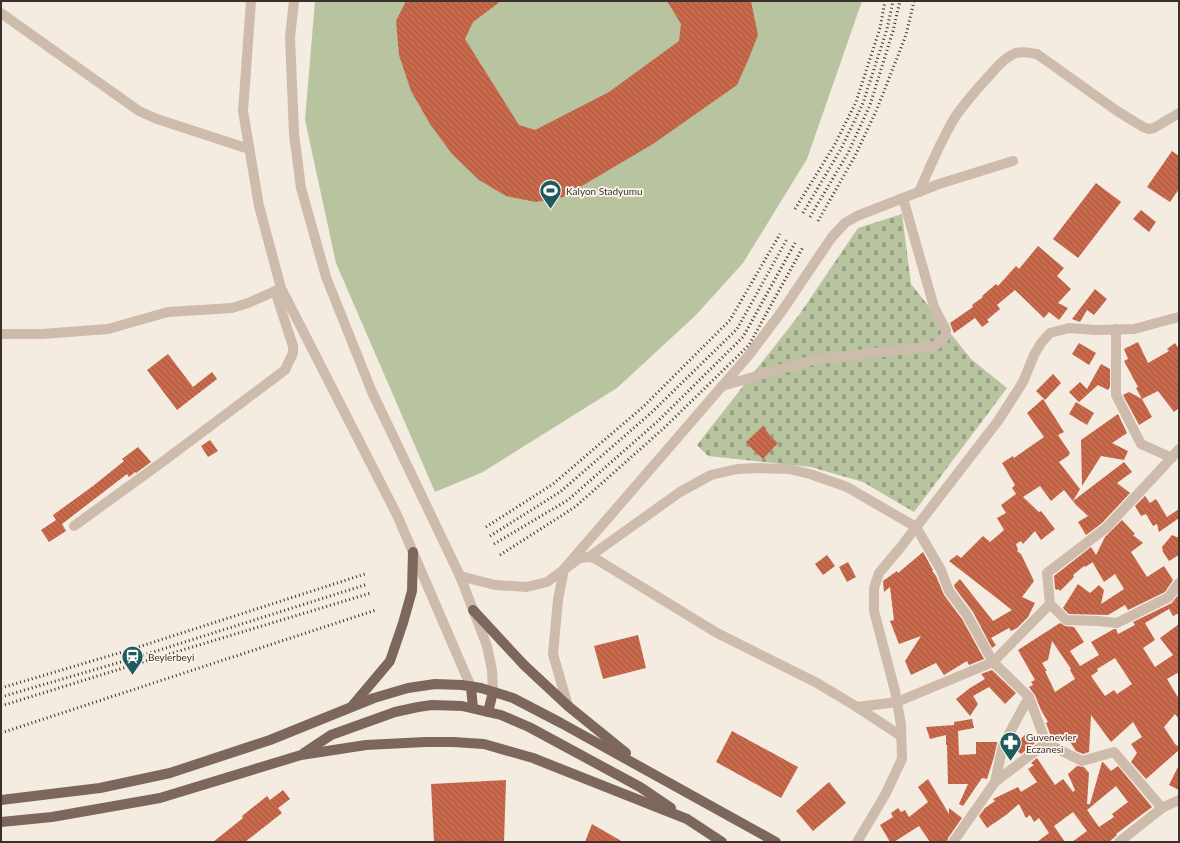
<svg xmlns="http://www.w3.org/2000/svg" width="1180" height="843" viewBox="0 0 1180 843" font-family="Lato,sans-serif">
<defs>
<pattern id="cemetery-stones" width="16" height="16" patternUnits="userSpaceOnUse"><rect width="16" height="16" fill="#b8c4a0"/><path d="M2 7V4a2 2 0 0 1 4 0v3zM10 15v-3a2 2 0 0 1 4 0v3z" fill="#97a083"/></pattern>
<pattern id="building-back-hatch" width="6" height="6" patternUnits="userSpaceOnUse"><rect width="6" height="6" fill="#c8694b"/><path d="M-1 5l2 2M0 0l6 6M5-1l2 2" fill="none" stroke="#a4573f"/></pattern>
</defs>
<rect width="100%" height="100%" fill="#f4ebe1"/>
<polygon fill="url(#cemetery-stones)" points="902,214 911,284 971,359 1007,388 914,512 863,482 811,467 708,456 697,445 799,315 858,228"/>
<polygon fill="#b8c4a0" points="315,1 862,1 807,159 743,263 696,315 617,388 483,472 435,492 336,263 305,120"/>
<g fill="url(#building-back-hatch)" fill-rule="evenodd">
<polygon points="406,1 501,1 473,22 465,39 519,125 535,130 609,92 679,41 681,24 667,1 751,1 758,35 749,58 737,85 653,144 563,197 536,202 506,196 479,180 452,154 430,124 411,91 399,55 396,21"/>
<polygon points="1172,151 1179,156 1179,189 1170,202 1147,187"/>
<polygon points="1096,183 1121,202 1078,258 1053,239"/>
<polygon points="1141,210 1156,222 1149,232 1133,219"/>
<polygon points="1038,246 1064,268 1057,276 1071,289 1058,303 1068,308 1059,320 1049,312 1044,318 1015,290 997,305 1000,309 987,320 989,322 982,327 975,318 954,333 950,323 973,307 972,305 983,297 982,296 996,284 998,286 1016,266 1019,269"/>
<polygon points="1095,289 1107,299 1094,315 1087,310 1080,322 1072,319"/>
<polygon points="1138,342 1148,363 1169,351 1167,349 1175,343 1179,349 1179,408 1174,412 1158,391 1142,399 1152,417 1139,425 1123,395 1129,392 1142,399 1136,388 1138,387 1124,361 1128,359 1124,349"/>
<polygon points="1079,343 1096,353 1089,365 1072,354"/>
<polygon points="168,354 193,387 212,372 217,379 177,410 147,370"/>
<polygon points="1101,364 1110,369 1110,387 1108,390 1098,385 1079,402 1069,392 1080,382 1087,389"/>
<polygon points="1053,374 1061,383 1045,400 1036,391"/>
<polygon points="1043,399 1064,432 1058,435 1070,453 1068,456 1059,462 1080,489 1073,501 1124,462 1132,472 1117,483 1130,493 1102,523 1086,535 1078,522 1088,516 1076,505 1064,490 1051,501 1040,486 1023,497 1039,512 1041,511 1055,529 1041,540 1035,531 1023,544 1021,541 1016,544 1018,550 1017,551 1021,554 1034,581 1022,597 1035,603 1028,617 1017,628 1011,631 1009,628 991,638 996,645 992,648 973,612 955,588 954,585 960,579 993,621 1012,610 949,561 957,555 961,558 983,536 990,542 1004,530 997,518 1006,513 1001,505 1016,494 1012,488 1015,485 1002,463 1013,456 1014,458 1044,437 1027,413"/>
<polygon points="1076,402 1094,413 1087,425 1069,414"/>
<polygon points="1118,414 1127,433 1112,443 1128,451 1124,460 1101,456 1082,486 1081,440"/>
<polygon points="763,426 772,438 778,443 763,459 752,449 746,442"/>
<polygon points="210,440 218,451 208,457 201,446"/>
<polygon points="138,447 151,462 136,473 135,472 129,477 127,474 62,524 66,531 49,542 41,530 56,520 53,515 93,486 124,461 122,459"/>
<polygon points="1145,496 1150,503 1156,499 1167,517 1179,509 1179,518 1159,532 1157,524 1153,526 1146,514 1141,516 1135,506"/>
<polygon points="1122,520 1135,534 1133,535 1143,543 1131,552 1147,577 1164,566 1173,580 1165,592 1128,610 1125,605 1108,615 1069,614 1063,608 1078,584 1090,593 1099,585 1104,590 1101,604 1124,589 1115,574 1104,582 1093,563 1093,562 1085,567 1084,566 1073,575 1074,577 1060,591 1058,589 1056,590 1055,588 1054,576 1091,547 1096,555 1105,537"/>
<polygon points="1172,535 1179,538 1179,555 1169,561 1163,552 1162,547"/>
<polygon points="923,552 933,570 932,571 936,576 944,595 962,619 984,659 969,665 967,661 944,675 936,663 911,675 905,661 921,636 899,644 890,621 894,620 890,587 884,592 883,581 897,571 898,573"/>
<polygon points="827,555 835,566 823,575 815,564"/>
<polygon points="848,562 856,577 847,582 839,567"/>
<path d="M1179,594V613L1173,616L1169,609L1145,623L1155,640L1143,648L1155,667L1173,655L1160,638L1179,624V672L1167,679L1179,699V719L1175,714L1164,727L1175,744L1179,747V750L1146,779L1131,762L1137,753L1131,744L1142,737L1133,722L1111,742L1091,715L1089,752L1083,754L1076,751L1066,736L1062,741L1052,739L1046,723L1048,722L1041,710L1035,695L1029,687L1033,685L1031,682L1035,680L1018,650L1060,623L1065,626L1074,627L1084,642L1070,651L1080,666L1099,655L1091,642L1114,629H1116L1118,634L1135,625L1133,622L1172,603ZM1052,641L1071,669L1070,670L1075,679L1055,692L1045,671H1047L1042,663L1048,660ZM1115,658L1132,684L1117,694L1114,690L1105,696L1091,676L1098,671L1097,669Z"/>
<polygon points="638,635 646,668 603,679 594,646"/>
<polygon points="992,670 1016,693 1005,704 989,687 973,696 978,704 970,716 956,699 970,688 985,679 981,674"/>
<polygon points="972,719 974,728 958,731 959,755 976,754 976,742 997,742 997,743 994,757 987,779 982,778 963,806 959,804 968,784 948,784 947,745 946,745 946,735 930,739 926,727 954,725 954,722"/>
<polygon points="732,731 798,767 781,798 716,762"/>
<polygon points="1027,733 1035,743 1021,754 1012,747"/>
<path d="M1037,758L1055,785L1063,779L1073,792L1075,790L1068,774L1077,766L1084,767L1089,773L1087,804H1090L1102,762H1103L1111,771L1118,766L1152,807L1116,834L1117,835L1109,842H1072L1087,831L1073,812L1054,826L1065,842H1037L1049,833L1039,818L1034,822L1030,815L1026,818L1019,804L1006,815L987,828L979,816L985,808L995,801L993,799L1018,787L1021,792L1037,782L1028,769L1034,765L1031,763ZM1116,786L1128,802L1112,814L1114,817L1099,827L1087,810Z"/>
<polygon points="1179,765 1179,790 1169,785"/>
<polygon points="928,779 949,814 949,808 962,818 948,838 947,842 930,842 919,826 894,842 890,842 880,825 893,817 891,813 898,808 901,812 905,810 909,817 928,802 918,787"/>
<polygon points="506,780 504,842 434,842 431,784"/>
<polygon points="829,782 846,803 813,831 796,811"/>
<polygon points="283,790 290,799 278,808 282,813 245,842 213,842 243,818 242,816 267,796 270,800"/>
<polygon points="592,824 623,842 585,842"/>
</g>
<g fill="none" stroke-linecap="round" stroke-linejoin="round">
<g stroke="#cdbbac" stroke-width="10">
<polyline points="251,1 243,111 259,206 281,288 397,515 471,687"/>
<polyline points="294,1 290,37 294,134 301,188 326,277 372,392 460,576 487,646 492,670 493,692"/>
<polyline points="1,13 139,111 157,119 249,149"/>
<path d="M919,192C930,166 941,141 955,117C965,103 977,89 988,77C996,68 1005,57 1016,53C1023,51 1030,53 1037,54L1117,111L1143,127L1149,129L1154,128L1179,113"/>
<polyline points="1116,329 1116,395 1141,444 1172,458"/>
<polyline points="1,334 42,334 108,329 168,312 232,308 248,303 280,289"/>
<polyline points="722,386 813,360 934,346 941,342 946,335 946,330 934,307 903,198"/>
<polyline points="74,526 165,460 285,370 293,353 293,346 275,291"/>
<polyline points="589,557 680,492 711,475 737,469 756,468 789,469 810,474 847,487 916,527 941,570 949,591 967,615 993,662 1029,697 1046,743"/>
<polyline points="460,576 495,585 527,587 547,582 580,558 589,557 596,559 717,633 817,683 857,707 897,702 993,662 1050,604 1047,573 1106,528 1164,466 1179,449"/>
<polyline points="1050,604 1066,620 1098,621 1117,623 1169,597 1179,583"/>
<polyline points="568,706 553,654 558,600 564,569 749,355 782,311 832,237 845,223 857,216 939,184 1013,161"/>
<polyline points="857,707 901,736"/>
<polyline points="995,782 1003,745 1029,697"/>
<polyline points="857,842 885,795 902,759 901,725 895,691 874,611 874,588 879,573 900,548 998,421 1023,382 1034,355 1041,343 1050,333 1069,328 1096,330 1134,329 1171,319 1179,317"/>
<polyline points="953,842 995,782 1046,743 1082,761 1114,752 1162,808"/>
<polyline points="1119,842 1162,808 1179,800"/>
</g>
<g stroke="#7d675c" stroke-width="10">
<polyline points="473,610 524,665 568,706 626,753"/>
<polyline points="471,687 473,708"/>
<polyline points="353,705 390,661 403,623 412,591 413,552"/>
<polyline points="488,712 493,692"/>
<polyline points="304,753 331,735 395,712 418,707 432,705 462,706 501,715 529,727 640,787 671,808"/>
<polyline points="1,800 100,788 170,773 270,740 374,698 408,688 435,684 462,685 481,688 513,698 561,723 776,842"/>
<polyline points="1,822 52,817 160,798 301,755 366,745 425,742 453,742 484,744 533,758 687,819 722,842"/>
</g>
<g stroke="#3b302b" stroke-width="3" stroke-dasharray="1 3" stroke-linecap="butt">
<polyline points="795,209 834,146 856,102 880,28 885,1"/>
<polyline points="803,213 841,149 863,103 887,29 893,1"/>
<polyline points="810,217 848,153 870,105 893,31 900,1"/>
<polyline points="818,221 855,156 877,109 906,35 914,1"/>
<polyline points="486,527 553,484 644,406 730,320 780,234"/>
<polyline points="490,536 560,492 651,413 737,329 787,239"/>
<polyline points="494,544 568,500 658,421 743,337 795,243"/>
<polyline points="500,555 575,507 664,428 749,345 803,247"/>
<polyline points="1,688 129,650 365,574"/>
<polyline points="1,697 131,659 368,584"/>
<polyline points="1,706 133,665 371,593"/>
<polyline points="1,733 376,610"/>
</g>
</g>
<defs>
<symbol id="stadium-pin" viewBox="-11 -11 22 30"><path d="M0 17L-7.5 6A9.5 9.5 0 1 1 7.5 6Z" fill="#1f5a5e" stroke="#fbf5ee"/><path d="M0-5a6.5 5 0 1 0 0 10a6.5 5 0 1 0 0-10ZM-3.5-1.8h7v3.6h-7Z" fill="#fff"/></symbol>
<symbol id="station-pin" viewBox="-11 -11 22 30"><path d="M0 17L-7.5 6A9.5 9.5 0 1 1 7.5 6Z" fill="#1f5a5e" stroke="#fbf5ee"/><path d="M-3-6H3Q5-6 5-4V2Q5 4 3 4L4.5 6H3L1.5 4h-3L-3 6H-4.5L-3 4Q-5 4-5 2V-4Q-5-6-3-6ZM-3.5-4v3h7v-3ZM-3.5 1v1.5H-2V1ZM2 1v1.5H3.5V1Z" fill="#fff"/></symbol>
<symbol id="pharmacy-pin" viewBox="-11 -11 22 30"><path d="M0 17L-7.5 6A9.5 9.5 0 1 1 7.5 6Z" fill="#1f5a5e" stroke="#fbf5ee"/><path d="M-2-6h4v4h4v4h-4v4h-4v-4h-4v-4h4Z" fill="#fff"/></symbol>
</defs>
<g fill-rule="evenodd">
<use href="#stadium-pin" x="538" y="178" width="25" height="34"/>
<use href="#station-pin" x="120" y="644" width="25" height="34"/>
<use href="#pharmacy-pin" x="998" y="730" width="25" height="34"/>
</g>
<g text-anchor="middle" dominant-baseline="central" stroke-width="3.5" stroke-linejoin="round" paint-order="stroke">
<g font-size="10" fill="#3b302b" stroke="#fbf5ee" text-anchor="start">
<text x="566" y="191">Kalyon Stadyumu</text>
<text x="148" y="657">Beylerbeyi</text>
<text x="1026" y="737">Guvenevler<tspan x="1026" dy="12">Eczanesi</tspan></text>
</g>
</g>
<rect width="1180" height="843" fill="none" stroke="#3b302b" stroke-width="4"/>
</svg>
